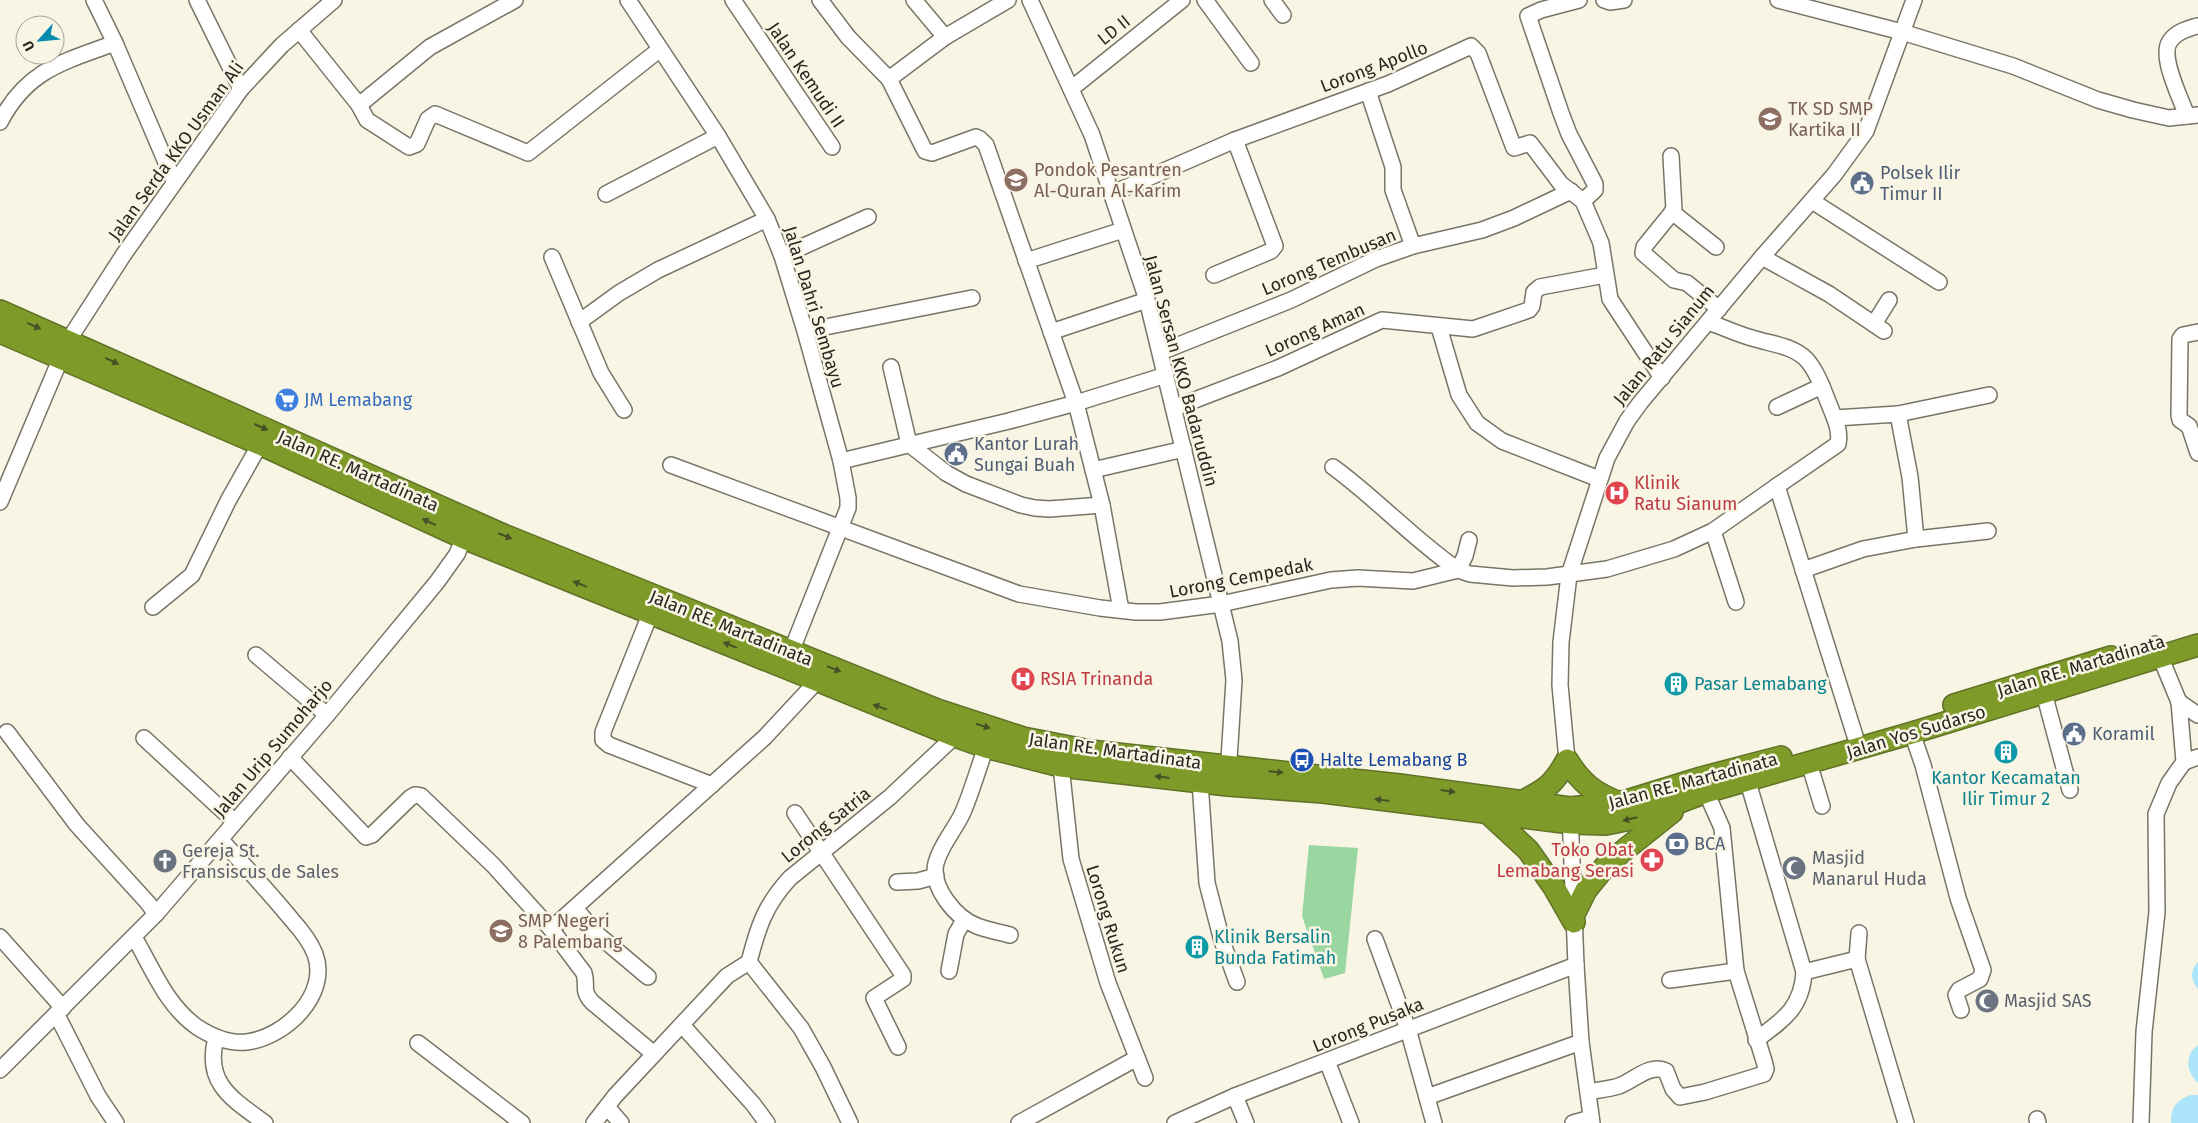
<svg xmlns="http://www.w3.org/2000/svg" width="2198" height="1123" viewBox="0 0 2198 1123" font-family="'Fira Sans',sans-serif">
<rect width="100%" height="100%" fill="#f9f5e5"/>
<polygon fill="#9ad69f" points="1309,845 1358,848 1345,973 1324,979 1302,916"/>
<g fill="#ace5fa">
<path d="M2198,962V989C2190,980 2190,970 2198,962Z"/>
<path d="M2198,1045V1083C2186,1072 2184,1055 2198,1045Z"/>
<path d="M2191,1095H2198V1123H2171C2170,1108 2177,1099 2191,1095Z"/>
</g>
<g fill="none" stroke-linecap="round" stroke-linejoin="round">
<defs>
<g id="minor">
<polyline points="94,0 115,43 174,181"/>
<polyline points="197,0 241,89"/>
<polyline points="628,0 718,136 767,219 782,256 805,331 841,461 848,498 848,508 791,652"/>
<polyline points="733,0 832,147"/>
<polyline points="820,0 848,37 889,79 945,37 1008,0"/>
<polyline points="914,0 945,37"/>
<polyline points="1030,0 1092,135 1147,300 1230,641 1234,680 1228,776"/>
<polyline points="1205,0 1251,63"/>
<polyline points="1272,0 1283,15"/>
<polyline points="1579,0 1541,10 1528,16 1561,113 1569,134 1595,184 1595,190 1583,201"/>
<polyline points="1604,0 1610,2 1624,0"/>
<polyline points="1778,0 1902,32 2013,66 2098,100 2133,110 2169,118 2198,115"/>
<polyline points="299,30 359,105 430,47 515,0"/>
<polyline points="889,79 925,151 932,153 976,137 980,139 986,145 1076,403 1102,505 1121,610"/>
<polyline points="1071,89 1182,0"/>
<polyline points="1368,91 1393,167 1393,190 1413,246"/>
<polyline points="359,105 367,120 409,147 417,144 428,119 435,114 528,153 659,50"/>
<path d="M2187,116C2181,99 2159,56 2170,41C2176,32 2187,29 2197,26"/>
<path d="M0,122C27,70 63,62 115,43"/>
<polyline points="1671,156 1674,210 1644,247 1643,253 1674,280 1687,283 1719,309"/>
<polyline points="606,194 718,136"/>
<polyline points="1111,194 1235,140 1388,84 1471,46 1478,53 1514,148 1530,143 1561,184 1583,201 1601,243 1610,299 1662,378"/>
<polyline points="1812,201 1939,282"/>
<polyline points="1672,212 1716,247"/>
<polyline points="782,256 868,217"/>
<polyline points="552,257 601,373 624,410"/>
<polyline points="1762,257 1829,294 1884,331"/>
<polyline points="1026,261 1123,230"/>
<polyline points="1214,275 1271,251 1275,246 1235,140"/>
<polyline points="579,322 619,293 658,270 767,219"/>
<path d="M1708,322C1723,327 1737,334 1752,338C1770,344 1792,345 1806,359C1817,371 1823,389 1829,404C1834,417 1841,430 1838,444L1777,486L1855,736"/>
<polyline points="1874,324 1889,300"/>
<polyline points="1439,327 1459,395 1477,423 1502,441 1599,479"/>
<polyline points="805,331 972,298"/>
<polyline points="1051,332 1147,300"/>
<polyline points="2198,332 2183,335 2180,339 2179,415 2180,420 2189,426 2198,453"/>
<polyline points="1161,352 1291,300 1376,259 1413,246 1482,230 1514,218 1571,191"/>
<polyline points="891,367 909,444 946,473 966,484 1021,505 1035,508 1049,509 1102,505"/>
<polyline points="1777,407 1822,386"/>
<polyline points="1174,408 1278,368 1382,320 1473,329 1529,310 1532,306 1534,292 1540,287 1605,275"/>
<polyline points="1898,414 1989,395"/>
<polyline points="841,461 1009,421 1076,403 1166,375"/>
<polyline points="671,465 1019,594 1100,608 1136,612 1160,612 1221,604 1331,580 1358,578 1413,581 1458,570 1470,574 1513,578 1547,577 1607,569 1674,549 1713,531 1777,486"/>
<path d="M1333,467C1377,499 1413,539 1458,570L1465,556L1469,540"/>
<polyline points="1093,470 1184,449"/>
<polyline points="0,502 68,341 124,254 241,89 282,45 334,0"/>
<polyline points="1713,531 1736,602"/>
<polyline points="1916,539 1988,531"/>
<polyline points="1803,570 1863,549 1916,539 1910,477 1898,414 1835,418"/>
<polyline points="153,607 192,575 228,501 260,444"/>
<polyline points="651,612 603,732 603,740 609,745 712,785"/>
<polyline points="256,655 327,715"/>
<polyline points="2044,693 2070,790"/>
<polyline points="2179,702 2198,715"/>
<polyline points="7,732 77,825 148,903 156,914"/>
<polyline points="1912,733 1923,765 1958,898 1983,970 1980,979 1959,990 1956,995 1961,1010"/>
<polyline points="144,738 235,822"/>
<path d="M986,747C978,769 972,791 963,812C955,830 941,844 936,863C930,887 956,918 977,926C987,930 999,932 1010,935"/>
<polyline points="290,757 366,837 372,835 410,798 415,795 421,796 493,865 551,929 765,737 817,681"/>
<polyline points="1567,760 1560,685 1561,642 1569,575 1607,458 1627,421 1640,403 1762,257 1834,175 1866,131 1914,0"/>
<polyline points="2184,762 2198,757"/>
<polyline points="1809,763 1822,806"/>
<polyline points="1061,766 1071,859 1108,983 1145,1078"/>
<polyline points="1200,782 1207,883 1222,941 1237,982"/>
<polyline points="1748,782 1804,972 1857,959 1906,1123"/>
<polyline points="795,813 903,975 903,979 874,998 898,1047"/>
<polyline points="1570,813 1576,965 1581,1042 1592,1123"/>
<polyline points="897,882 918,881 936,876"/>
<polyline points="575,908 597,934 648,977"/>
<path d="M551,929L584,973C588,986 581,990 592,1002L654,1054"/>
<polyline points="0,937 63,1008"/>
<path d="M134,937C153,969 166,1005 197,1027C211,1036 230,1044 247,1042C285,1037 330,995 315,954C310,941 301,930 292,920C269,892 245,866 221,840"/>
<polyline points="1375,939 1408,1029 1434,1123"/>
<polyline points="1857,959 1859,933"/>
<path d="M749,962C758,927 765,905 790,878L890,797L955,736"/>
<polyline points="749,962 801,1028 823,1067 850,1123"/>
<polyline points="949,971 956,934 964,920"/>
<polyline points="1670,980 1736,971 1722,828 1706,792"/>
<polyline points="57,1015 98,1096 116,1123"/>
<polyline points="682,1025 753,1104 767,1123"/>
<path d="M216,1038C204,1083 232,1099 265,1123"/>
<path d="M1756,1040C1783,1020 1802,1008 1804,972"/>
<polyline points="418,1043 522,1123"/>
<polyline points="1327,1061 1351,1123"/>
<polyline points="0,1070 156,914 327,715 437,582 457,554 467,530"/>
<path d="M1588,1092C1598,1090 1609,1089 1619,1086C1633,1081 1650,1063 1666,1071L1673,1089L1680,1097L1705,1092L1764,1074L1766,1069L1764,1061L1736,971"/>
<polyline points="1235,1096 1246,1123"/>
<polyline points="1427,1097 1581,1042"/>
<polyline points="607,1107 621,1123"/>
<polyline points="2037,1119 2038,1123"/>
<polyline points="594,1123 615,1096 727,976 749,962"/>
<polyline points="1019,1123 1137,1058"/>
<polyline points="1175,1123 1235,1096 1576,965"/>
<polyline points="1573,1123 1591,1118"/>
<polyline points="2141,1123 2144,1032 2157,912 2156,814 2169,783 2184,762 2179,702 2155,644"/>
</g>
<g id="highway">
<polyline points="0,311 501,534 937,710 1023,738 1090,751 1399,785 1570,808 1620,803 1701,778 1781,757"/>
<polyline points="0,332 260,444 464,538 955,736 986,747 1061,766 1228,785 1323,792 1571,823 1606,824 1640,817 1706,792 1912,733 2198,645"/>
<polyline points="1954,705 2111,657"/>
<path d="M1521,802C1546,790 1554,784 1567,760C1581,783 1595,794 1620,803"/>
<polyline points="1489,814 1528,850 1554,887 1574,922"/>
<polyline points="1574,914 1586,890 1607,864 1672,812"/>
</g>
</defs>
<use href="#minor" stroke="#787567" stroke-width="18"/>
<use href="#highway" stroke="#607227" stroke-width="24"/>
<use href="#minor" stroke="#fff" stroke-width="15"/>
<use href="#highway" stroke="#7e9b2a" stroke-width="21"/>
</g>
<defs><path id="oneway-solid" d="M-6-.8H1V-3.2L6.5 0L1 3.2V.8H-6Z" transform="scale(1.25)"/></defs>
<g fill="#475025">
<use href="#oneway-solid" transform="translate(34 326) rotate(24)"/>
<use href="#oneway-solid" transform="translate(112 361) rotate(25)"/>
<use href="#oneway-solid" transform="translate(261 427) rotate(24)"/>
<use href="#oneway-solid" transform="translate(429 522) rotate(-155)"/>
<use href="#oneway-solid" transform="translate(505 536) rotate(22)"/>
<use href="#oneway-solid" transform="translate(580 584) rotate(-158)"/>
<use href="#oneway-solid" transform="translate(730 645) rotate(-158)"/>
<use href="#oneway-solid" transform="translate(834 669) rotate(22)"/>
<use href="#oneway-solid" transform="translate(880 707) rotate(-160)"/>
<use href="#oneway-solid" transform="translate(983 726) rotate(17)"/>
<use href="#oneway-solid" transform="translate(1276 772) rotate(6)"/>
<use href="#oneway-solid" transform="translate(1162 777) rotate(-173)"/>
<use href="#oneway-solid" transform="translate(1448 791) rotate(8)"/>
<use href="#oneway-solid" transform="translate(1382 800) rotate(-173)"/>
<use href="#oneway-solid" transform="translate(1630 819) rotate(166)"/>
</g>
<defs>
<symbol id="school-disc" viewBox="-11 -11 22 22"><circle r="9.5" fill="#8d6e63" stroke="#f9f5e5"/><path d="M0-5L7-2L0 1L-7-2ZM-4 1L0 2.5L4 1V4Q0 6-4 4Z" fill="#fff"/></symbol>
<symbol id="civic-disc" viewBox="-11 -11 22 22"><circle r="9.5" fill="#5c6f8a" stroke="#f9f5e5"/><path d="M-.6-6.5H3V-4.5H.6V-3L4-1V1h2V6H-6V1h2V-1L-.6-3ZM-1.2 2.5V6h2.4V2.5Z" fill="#fff"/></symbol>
<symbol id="supermarket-disc" viewBox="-11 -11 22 22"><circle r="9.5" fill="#3f7fe0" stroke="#f9f5e5"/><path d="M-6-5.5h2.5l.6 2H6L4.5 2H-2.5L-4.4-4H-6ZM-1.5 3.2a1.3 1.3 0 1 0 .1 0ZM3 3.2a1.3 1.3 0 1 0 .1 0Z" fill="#fff"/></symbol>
<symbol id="hospital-disc" viewBox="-11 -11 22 22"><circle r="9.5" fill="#e0444e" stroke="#f9f5e5"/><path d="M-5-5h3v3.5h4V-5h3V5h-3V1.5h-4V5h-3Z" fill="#fff"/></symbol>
<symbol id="building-disc" viewBox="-11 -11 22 22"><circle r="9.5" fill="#0f9aa8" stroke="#f9f5e5"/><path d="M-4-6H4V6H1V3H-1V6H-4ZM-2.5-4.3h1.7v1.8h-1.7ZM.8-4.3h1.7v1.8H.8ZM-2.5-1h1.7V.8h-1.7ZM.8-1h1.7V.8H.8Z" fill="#fff"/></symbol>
<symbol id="bus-disc" viewBox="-11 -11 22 22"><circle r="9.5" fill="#1a4fb4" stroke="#f9f5e5"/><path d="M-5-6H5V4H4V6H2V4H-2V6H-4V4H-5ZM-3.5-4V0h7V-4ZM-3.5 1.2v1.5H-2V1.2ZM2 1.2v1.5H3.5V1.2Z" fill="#fff"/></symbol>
<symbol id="bank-disc" viewBox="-11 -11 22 22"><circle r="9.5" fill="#5c6f8a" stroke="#f9f5e5"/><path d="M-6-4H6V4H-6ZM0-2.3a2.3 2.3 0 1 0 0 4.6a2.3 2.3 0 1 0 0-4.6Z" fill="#fff"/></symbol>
<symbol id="pharmacy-disc" viewBox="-11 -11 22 22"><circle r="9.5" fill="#e0444e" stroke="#f9f5e5"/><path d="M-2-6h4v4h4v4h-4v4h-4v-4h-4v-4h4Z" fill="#fff"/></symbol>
<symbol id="church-disc" viewBox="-11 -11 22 22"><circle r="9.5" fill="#6b7280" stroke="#f9f5e5"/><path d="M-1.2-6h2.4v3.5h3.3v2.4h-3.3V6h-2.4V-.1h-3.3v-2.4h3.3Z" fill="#fff"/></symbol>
<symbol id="mosque-disc" viewBox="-11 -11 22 22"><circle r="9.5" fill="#6b7280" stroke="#f9f5e5"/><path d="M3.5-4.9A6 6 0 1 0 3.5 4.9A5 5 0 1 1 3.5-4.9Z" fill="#fff"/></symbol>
</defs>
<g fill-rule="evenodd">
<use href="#school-disc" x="1756" y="105" width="28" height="28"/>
<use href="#school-disc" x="1002" y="166" width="28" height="28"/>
<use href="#civic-disc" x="1848" y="169" width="28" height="28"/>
<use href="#supermarket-disc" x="273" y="386" width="28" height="28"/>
<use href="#civic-disc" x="942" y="440" width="28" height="28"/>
<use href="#hospital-disc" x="1603" y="479" width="28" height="28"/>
<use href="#hospital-disc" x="1009" y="665" width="28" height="28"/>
<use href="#building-disc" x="1662" y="670" width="28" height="28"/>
<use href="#civic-disc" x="2060" y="720" width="28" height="28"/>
<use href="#building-disc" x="1992" y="738" width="28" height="28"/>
<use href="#bus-disc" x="1288" y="746" width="28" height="28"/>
<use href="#bank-disc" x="1663" y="830" width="28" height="28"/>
<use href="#pharmacy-disc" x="1638" y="846" width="28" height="28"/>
<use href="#church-disc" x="151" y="847" width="28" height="28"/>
<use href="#mosque-disc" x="1780" y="854" width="28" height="28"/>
<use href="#school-disc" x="487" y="917" width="28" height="28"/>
<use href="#building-disc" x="1183" y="933" width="28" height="28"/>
<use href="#mosque-disc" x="1973" y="987" width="28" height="28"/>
</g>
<g text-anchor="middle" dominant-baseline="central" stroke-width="5" stroke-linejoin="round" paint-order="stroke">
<g font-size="18" fill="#292722" stroke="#f9f5e5">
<text transform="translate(1114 30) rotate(-39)">LD II</text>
<text transform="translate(1374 67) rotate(-21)">Lorong Apollo</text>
<text transform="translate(806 75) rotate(56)">Jalan Kemudi II</text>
<text transform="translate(176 151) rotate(-54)">Jalan Serda KKO Usman Ali</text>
<text transform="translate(1329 262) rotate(-23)">Lorong Tembusan</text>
<text transform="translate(814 307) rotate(73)">Jalan Dahri Sembayu</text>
<text transform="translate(1315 330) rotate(-24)">Lorong Aman</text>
<text transform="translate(1664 345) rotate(-51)">Jalan Ratu Sianum</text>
<text transform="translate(1181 371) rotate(75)">Jalan Sersan KKO Badaruddin</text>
<text transform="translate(358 471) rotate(24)">Jalan RE. Martadinata</text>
<text transform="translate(1241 578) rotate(-11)">Lorong Cempedak</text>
<text transform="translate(731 628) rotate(22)">Jalan RE. Martadinata</text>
<text transform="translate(2081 666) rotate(-17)">Jalan RE. Martadinata</text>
<text transform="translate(1916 732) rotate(-17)">Jalan Yos Sudarso</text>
<text transform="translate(273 748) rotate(-50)">Jalan Urip Sumoharjo</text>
<text transform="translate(1115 751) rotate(8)">Jalan RE. Martadinata</text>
<text transform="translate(1693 781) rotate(-15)">Jalan RE. Martadinata</text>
<text transform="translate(826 825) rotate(-39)">Lorong Satria</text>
<text transform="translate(1108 919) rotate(73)">Lorong Rukun</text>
<text transform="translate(1368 1025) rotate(-22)">Lorong Pusaka</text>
</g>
<g font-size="18" fill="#785e54" stroke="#f9f5e5" text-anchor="start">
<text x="1788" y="109">TK SD SMP<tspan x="1788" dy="21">Kartika II</tspan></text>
<text x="1034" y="170">Pondok Pesantren<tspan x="1034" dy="21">Al-Quran Al-Karim</tspan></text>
<text x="518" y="921">SMP Negeri<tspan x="518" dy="21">8 Palembang</tspan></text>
</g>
<g font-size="18" fill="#4e5e75" stroke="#f9f5e5" text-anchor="start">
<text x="1880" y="173">Polsek Ilir<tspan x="1880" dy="21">Timur II</tspan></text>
<text x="974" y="444">Kantor Lurah<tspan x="974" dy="21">Sungai Buah</tspan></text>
<text x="2092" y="734">Koramil</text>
<text x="1694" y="844">BCA</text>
</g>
<g font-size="18" fill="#366cbe" stroke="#f9f5e5" text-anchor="start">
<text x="304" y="400">JM Lemabang</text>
</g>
<g font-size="18" fill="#be3a42" stroke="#f9f5e5" text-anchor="start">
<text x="1634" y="483">Klinik<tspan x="1634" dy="21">Ratu Sianum</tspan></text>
<text x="1040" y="679">RSIA Trinanda</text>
<text x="1634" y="850" text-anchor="end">Toko Obat<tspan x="1634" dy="21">Lemabang Serasi</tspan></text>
</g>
<g font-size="18" fill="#0d838f" stroke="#f9f5e5" text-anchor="start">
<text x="1694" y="684">Pasar Lemabang</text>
<text x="2006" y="778" text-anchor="middle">Kantor Kecamatan<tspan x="2006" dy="21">Ilir Timur 2</tspan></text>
<text x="1214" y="937">Klinik Bersalin<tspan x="1214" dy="21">Bunda Fatimah</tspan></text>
</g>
<g font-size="18" fill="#164399" stroke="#f9f5e5" text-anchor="start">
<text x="1320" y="760">Halte Lemabang B</text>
</g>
<g font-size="18" fill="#5b616d" stroke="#f9f5e5" text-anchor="start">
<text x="182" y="851">Gereja St.<tspan x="182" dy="21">Fransiscus de Sales</tspan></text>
<text x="1812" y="858">Masjid<tspan x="1812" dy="21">Manarul Huda</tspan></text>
<text x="2004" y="1001">Masjid SAS</text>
</g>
</g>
<g transform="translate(40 40) rotate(243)"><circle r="24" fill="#f9f5e5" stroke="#a6a397"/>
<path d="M0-4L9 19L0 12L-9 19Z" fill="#058bab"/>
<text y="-8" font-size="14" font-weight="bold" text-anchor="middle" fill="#292722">U</text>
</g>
</svg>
